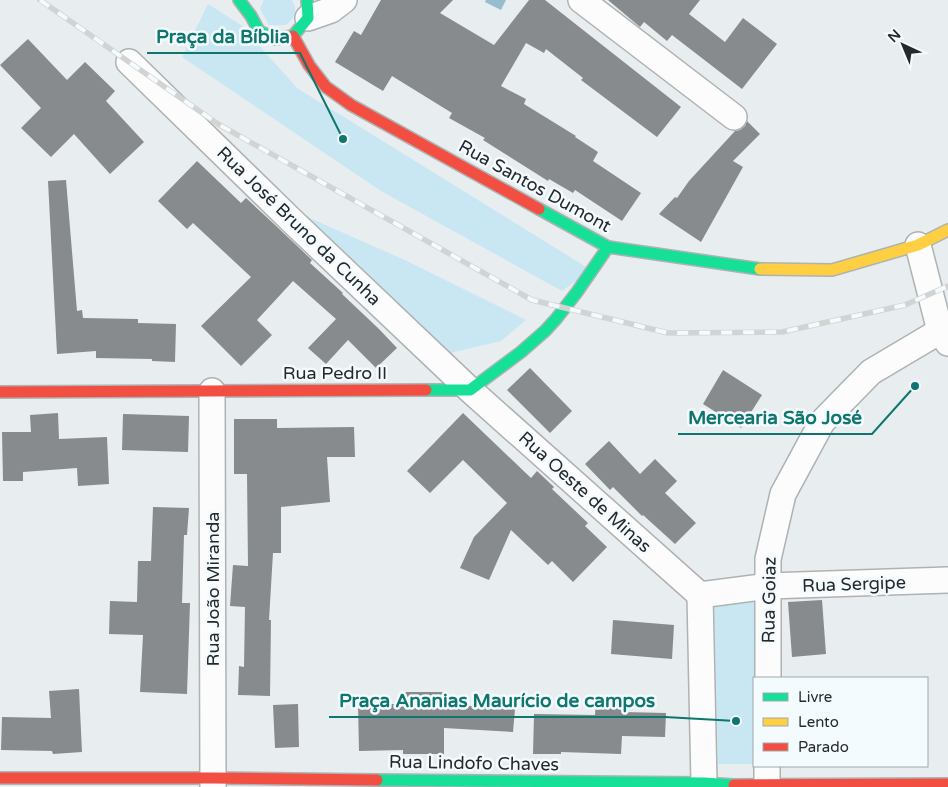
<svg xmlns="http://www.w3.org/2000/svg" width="948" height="787" viewBox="0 0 948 787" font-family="'Varela Round',sans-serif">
<rect width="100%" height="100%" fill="#e8edef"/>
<g fill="#c9e7f3">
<path d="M264,0H292C298,11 295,17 286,25H269L260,9Z"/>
<polygon points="208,4 241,25 297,88 591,270 562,291 381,191 182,57"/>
<polygon points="294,211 407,261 526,320 501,341 437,356"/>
<polygon points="755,598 756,678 754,678 754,764 718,764 714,601"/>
</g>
<polygon fill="#95bdcd" points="486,0 506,0 501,10 485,2"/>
<g fill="#888b8d">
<polygon points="381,0 453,0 440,13 494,45 529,0 545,0 681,107 657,137 581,80 583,78 546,49 544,53 526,43 501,86 526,99 524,104 576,136 575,137 598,152 593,161 641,193 622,221 575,190 573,193 549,179 548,181 483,140 485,138 449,118 452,113 392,76 383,91 335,62 354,31 361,35"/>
<polygon points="608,0 700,0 689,14 725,42 743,18 777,44 742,89 672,35 667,41 644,22 640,27"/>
<polygon points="28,39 67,80 85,62 115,91 106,101 144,142 110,174 74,134 51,157 21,128 41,108 0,65"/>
<polygon points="747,121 760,134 733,161 743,167 701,242 659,214 675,197 677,198 689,181 735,131 740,130 745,126"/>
<polygon points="197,161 241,203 246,198 274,224 312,260 310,263 343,293 342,294 379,329 397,348 376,368 348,340 326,364 308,348 336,319 293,281 257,320 272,335 241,366 201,326 251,277 193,223 187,229 158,201"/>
<polygon points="66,180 77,311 82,310 83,318 138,319 138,323 176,324 175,362 152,361 152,359 96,358 96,351 57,354 48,181"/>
<polygon points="530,368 572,411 550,433 507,390"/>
<polygon points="723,370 762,395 741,428 703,404"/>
<polygon points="58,413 59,439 107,437 109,484 78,486 77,468 23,472 23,481 3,481 2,432 31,432 30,415"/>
<polygon points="463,413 531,478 537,471 554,487 552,489 588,523 585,526 607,547 573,582 552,561 548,565 511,530 489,580 460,568 474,537 507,503 463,460 430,493 407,471"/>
<polygon points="123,414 189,416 188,452 122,450"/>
<polygon points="234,419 277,419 277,428 354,427 355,457 327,457 330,502 281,507 281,553 273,553 269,620 271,620 270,696 238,695 239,666 244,667 245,607 230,606 233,565 248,566 247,474 234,474"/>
<polygon points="609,441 640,474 655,459 677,481 665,493 696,523 675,544 643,515 642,516 613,487 610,490 585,464"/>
<polygon points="153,507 189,508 187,535 184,535 182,603 190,603 187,694 140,692 143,635 109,634 110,601 137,602 138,561 151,561"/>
<polygon points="822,600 826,654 792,657 788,602"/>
<polygon points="613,620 674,625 672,659 611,654"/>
<polygon points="79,689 82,752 53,754 52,751 1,750 2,717 51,718 49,691"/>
<polygon points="403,692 444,692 444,704 515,709 513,732 444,728 444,754 403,754 403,750 359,751 358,704 403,704"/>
<polygon points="596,700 624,702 623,712 666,713 665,737 622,736 621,754 561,752 561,754 533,754 534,714 595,715"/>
<polygon points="298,704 299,747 275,748 273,705"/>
</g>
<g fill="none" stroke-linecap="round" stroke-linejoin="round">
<defs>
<g id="street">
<polyline points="581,0 734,117"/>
<polyline points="308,18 331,10 344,0"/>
<polyline points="129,62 291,220 470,390 700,595"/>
<polyline points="918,245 940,331 948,343"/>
<polyline points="212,391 213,787"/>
<polyline points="700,595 768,586 948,580"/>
<polyline points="700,595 704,783"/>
<polyline points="768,678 768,559 783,494 822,422 871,372 940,331 948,327"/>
<polyline points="767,786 767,766"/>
</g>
<g id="fast">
<polyline points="239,0 251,16 259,31 275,39 293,36 308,18 307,0"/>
<polyline points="539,209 608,247 760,269"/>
<polyline points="426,390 470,390 521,352 545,331 556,319 577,292 608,247"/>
<polyline points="377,780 704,783 734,785"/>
</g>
<polyline id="slow" points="760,269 832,270 918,245 948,230"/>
<g id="jam">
<polyline points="293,36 309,65 326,87 351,105 539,209"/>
<polyline points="0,392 426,390"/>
<polyline points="0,778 213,778 377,780"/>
<polyline points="734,785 948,784"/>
</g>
</defs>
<use href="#street" stroke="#aeb2b3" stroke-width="28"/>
<use href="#fast" stroke="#aeb2b3" stroke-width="14"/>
<use href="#slow" stroke="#aeb2b3" stroke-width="14"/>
<use href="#jam" stroke="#aeb2b3" stroke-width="14"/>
<use href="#street" stroke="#fcfcfd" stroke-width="25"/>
<use href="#fast" stroke="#16e098" stroke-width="11"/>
<use href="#slow" stroke="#ffcf43" stroke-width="11"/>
<use href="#jam" stroke="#f24e42" stroke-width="11"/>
<defs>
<polyline id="rail" points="40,0 218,124 532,300 668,333 782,332 905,305 948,286"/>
</defs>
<use href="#rail" stroke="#d2d4d4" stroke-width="5.5"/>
<use href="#rail" stroke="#f4fbfe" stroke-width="4" stroke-dasharray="11" stroke-linecap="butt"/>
</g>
<g text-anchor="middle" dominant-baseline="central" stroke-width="5" stroke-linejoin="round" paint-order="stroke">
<g font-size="18" fill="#26292b" stroke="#f4fbfe">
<text transform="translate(535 186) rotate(29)">Rua Santos Dumont</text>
<text transform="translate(299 226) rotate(44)">Rua José Bruno da Cunha</text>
<text x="335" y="373">Rua Pedro II</text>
<text transform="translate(585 492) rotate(42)">Rua Oeste de Minas</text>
<text transform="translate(854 584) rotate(-2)">Rua Sergipe</text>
<text transform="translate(213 589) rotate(-90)">Rua João Miranda</text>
<text transform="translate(769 600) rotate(-89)">Rua Goiaz</text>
<text transform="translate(474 763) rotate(1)">Rua Lindofo Chaves</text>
</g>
</g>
<path fill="none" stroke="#0f766e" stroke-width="2" d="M343 139L300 53H147M915 386L872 434H678M736 721L665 717H329"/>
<g fill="#0f766e" stroke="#f4fbfe" stroke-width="2">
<circle cx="343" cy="139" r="5"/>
<circle cx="915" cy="386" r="5"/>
<circle cx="736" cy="721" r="5"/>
</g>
<g font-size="19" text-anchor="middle" font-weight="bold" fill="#0f766e" stroke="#f4fbfe" stroke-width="5" stroke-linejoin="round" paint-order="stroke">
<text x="223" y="43">Praça da Bíblia</text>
<text x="775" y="424">Mercearia São José</text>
<text x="497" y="707">Praça Ananias Maurício de campos</text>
</g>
<rect x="753" y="677" width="175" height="90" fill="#f4fbfe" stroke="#a2a7aa"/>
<rect x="763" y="693" width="25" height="8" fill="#16e098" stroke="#a2a7aa"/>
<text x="798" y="702" font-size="15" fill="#26292b">Livre</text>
<rect x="763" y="718" width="25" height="8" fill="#ffcf43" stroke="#a2a7aa"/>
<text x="798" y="727" font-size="15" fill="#26292b">Lento</text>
<rect x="763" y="743" width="25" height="8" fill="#f24e42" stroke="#a2a7aa"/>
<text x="798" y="752" font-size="15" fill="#26292b">Parado</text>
<g transform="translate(903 45) rotate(316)" stroke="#f4fbfe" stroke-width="4" paint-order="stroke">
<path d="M0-4L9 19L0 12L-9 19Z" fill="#26292b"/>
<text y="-8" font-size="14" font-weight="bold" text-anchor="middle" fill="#26292b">N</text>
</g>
</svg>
